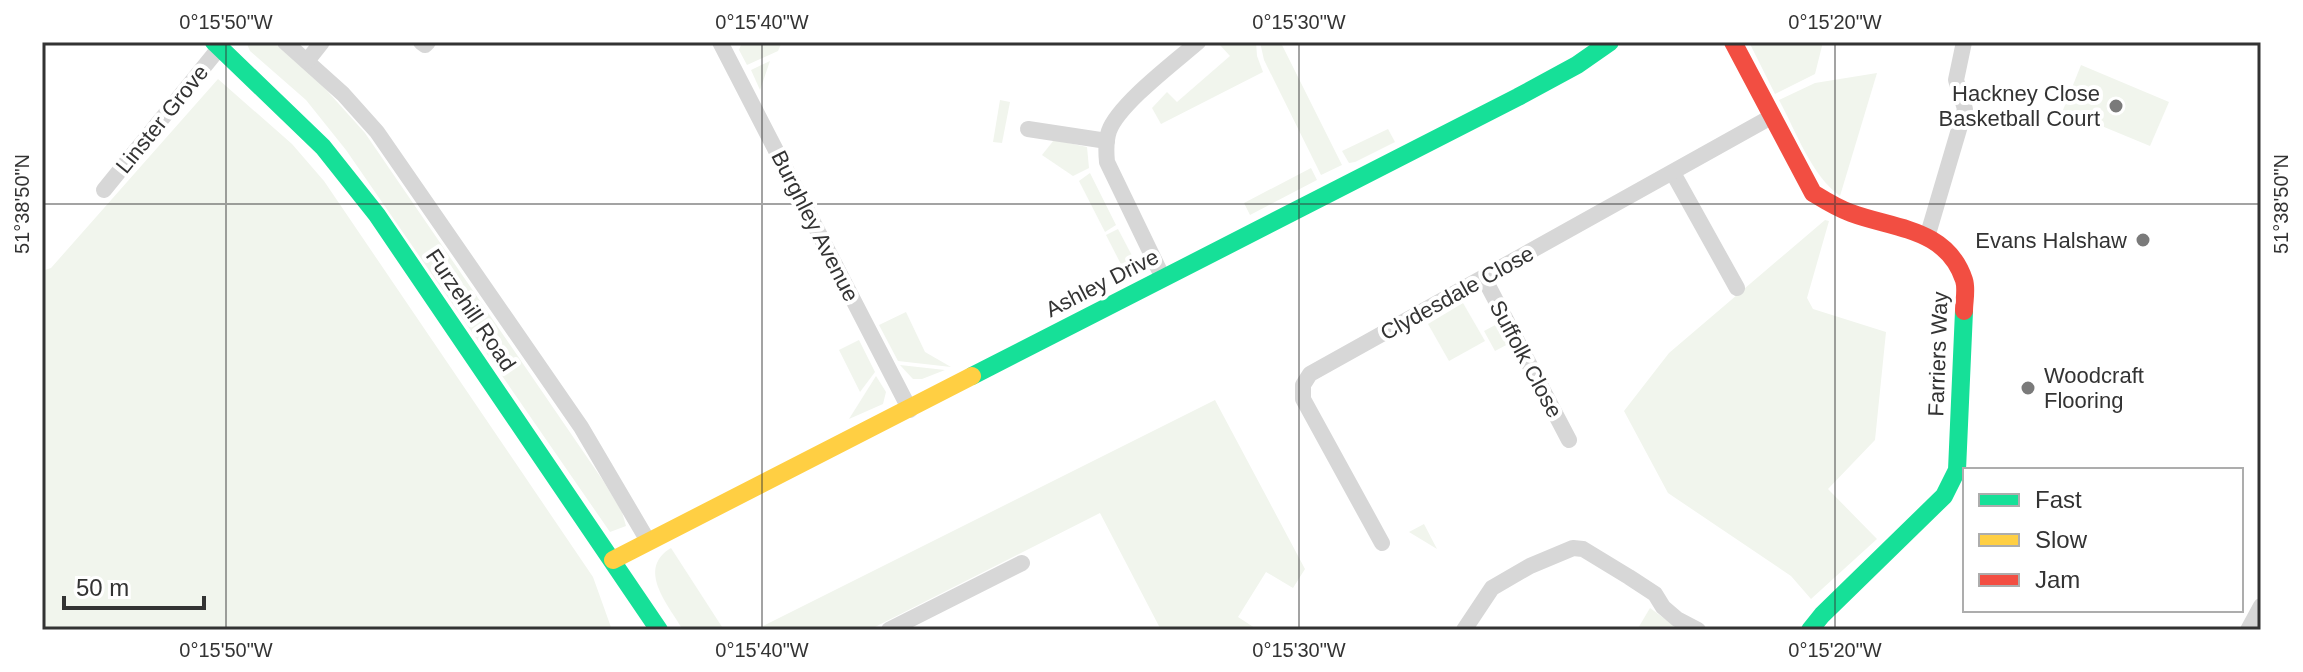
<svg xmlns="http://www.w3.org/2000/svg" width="2303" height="672" viewBox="0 0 2303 672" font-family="Helvetica,sans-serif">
<rect width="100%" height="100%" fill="#fff"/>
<g fill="#f1f5ed">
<polygon points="248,42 272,42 278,46 321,84 365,133 604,482 622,512 626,526 610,532 346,150 306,100 250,51 247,44"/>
<polygon points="742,42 782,42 778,51 747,65 739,50"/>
<polygon points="1223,42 1256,42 1257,56 1263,72 1161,124 1152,108 1167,92 1177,102 1230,56 1220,45"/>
<polygon points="1260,42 1277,42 1282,45 1342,165 1321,175 1264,60"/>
<polygon points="1749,42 1823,42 1815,74 1775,94"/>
<polygon points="770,61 760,90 751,70"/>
<polygon points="2081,65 2169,102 2150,146 2063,110"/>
<path d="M1877,73L1840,196C1811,175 1796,131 1779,100L1815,83Z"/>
<polygon points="218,79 292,144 324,181 593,577 612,630 42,630 42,271 51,268"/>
<polygon points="1000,100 1010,102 1002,143 993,142"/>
<polygon points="1388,129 1395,142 1355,162 1349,163 1342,151"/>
<polygon points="1054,140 1087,147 1089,168 1073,176 1042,155"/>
<polygon points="1311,168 1317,180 1250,215 1244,203"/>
<polygon points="1090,173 1116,225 1105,232 1079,181"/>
<polygon points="1825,220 1829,221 1807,298 1813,309 1886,332 1875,440 1828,489 1877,539 1811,599 1791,576 1668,493 1624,411 1669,353"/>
<polygon points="1118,229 1138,267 1136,274 1128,278 1106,235"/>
<polygon points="1463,303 1485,341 1449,361 1428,324"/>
<polygon points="906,312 925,352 951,367 898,361 879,325"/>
<polygon points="1499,323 1510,343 1495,351 1484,331"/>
<polygon points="859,340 875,372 860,392 839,350"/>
<polygon points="900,365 945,370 922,379 913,379"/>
<polygon points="876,376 886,392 883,404 849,419"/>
<polygon points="1215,400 1305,569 1293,588 1266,572 1238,617 1258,630 1161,630 1100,513 869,630 755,630"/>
<polygon points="1424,524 1437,549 1409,532"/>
<path d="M671,548L724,630H683C668,604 636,569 671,548Z"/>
<polygon points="1650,608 1680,630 1637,630"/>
</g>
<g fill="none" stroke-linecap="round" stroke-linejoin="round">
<g stroke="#d7d7d7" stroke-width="16">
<polyline points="285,42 343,94 377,132 581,427 648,541"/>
<polyline points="421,42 425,45 428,42"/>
<polyline points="720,42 910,410"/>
<polyline points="307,61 322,42"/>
<polyline points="1028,129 1107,141"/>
<polyline points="1673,173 1737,288"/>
<polyline points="104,190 220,47"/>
<polyline points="1928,234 1965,109 1956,80 1964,42"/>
<path d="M1163,278L1107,162C1106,152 1106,140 1109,131C1119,104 1175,62 1198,42"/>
<polyline points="1484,278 1569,440"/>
<polyline points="1382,543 1303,399 1303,385 1310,374 1771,117"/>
<polyline points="889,630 1022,563"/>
<polyline points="1464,630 1492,588 1530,566 1573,548 1583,549 1629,577 1655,594 1663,607 1677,619 1698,630"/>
<polyline points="2248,630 2261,606"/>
</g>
<g stroke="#16e098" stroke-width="18">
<polyline points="214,42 323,147 377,215 659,630"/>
<polyline points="972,376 1518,97 1577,65 1610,42"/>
<polyline points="1810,630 1822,615 1944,496 1957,470 1964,311"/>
</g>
<polyline stroke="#ffcf43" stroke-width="18" points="613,560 972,376"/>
<path stroke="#f24e42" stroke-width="18" d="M1733,42L1813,193C1826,201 1837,208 1851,213C1894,229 1947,228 1964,280C1967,289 1964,301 1964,311"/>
</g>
<path fill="none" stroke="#333" stroke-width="2" stroke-opacity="0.45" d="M226,42V630M762,42V630M1299,42V630M1835,42V630M42,204H2261"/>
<g fill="#7a7a7a" stroke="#fff" stroke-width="3">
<circle cx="2116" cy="106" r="8"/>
<circle cx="2143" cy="240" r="8"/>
<circle cx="2028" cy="388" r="8"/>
</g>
<g text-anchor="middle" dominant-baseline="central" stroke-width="8" stroke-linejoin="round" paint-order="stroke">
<g font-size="22" fill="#333" stroke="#fff" text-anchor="end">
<text x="2100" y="93">Hackney Close<tspan x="2100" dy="25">Basketball Court</tspan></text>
<text x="2127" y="240">Evans Halshaw</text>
<text x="2044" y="375" text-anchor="start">Woodcraft<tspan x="2044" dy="25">Flooring</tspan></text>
</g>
<g font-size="22" fill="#333" stroke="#fff">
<text transform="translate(162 119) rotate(-51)">Linster Grove</text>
<text transform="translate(815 226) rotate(63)">Burghley Avenue</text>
<text transform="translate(1102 283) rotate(-27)">Ashley Drive</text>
<text transform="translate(1457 293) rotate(-29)">Clydesdale Close</text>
<text transform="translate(471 310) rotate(56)">Furzehill Road</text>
<text transform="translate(1938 354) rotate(-88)">Farriers Way</text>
<text transform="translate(1526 359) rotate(62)">Suffolk Close</text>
</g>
</g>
<rect width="2303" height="672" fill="none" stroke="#ffffff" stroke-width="88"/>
<rect x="1963" y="468" width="280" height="144" fill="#ffffff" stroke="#adadad" stroke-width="2"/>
<rect x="1979" y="494" width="40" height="12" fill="#16e098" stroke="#adadad" stroke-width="2"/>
<text x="2035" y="508" font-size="24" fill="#333333">Fast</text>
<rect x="1979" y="534" width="40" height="12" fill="#ffcf43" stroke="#adadad" stroke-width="2"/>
<text x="2035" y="548" font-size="24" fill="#333333">Slow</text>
<rect x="1979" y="574" width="40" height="12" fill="#f24e42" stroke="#adadad" stroke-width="2"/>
<text x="2035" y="588" font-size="24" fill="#333333">Jam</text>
<path d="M64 596v12h140v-12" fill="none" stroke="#333333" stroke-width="4"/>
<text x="76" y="596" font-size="24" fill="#333333" stroke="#ffffff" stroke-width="6" paint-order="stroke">50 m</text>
<rect x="44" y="44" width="2215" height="584" fill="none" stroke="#333" stroke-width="3"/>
<g font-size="20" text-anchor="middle" fill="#333">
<text x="226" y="29">0°15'50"W</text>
<text x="762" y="29">0°15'40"W</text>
<text x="1299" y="29">0°15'30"W</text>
<text x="1835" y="29">0°15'20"W</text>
<text transform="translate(22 204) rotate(-90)" y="7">51°38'50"N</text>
<text transform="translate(2281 204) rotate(-90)" y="7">51°38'50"N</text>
<text x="226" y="657">0°15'50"W</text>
<text x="762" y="657">0°15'40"W</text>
<text x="1299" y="657">0°15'30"W</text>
<text x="1835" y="657">0°15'20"W</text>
</g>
</svg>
